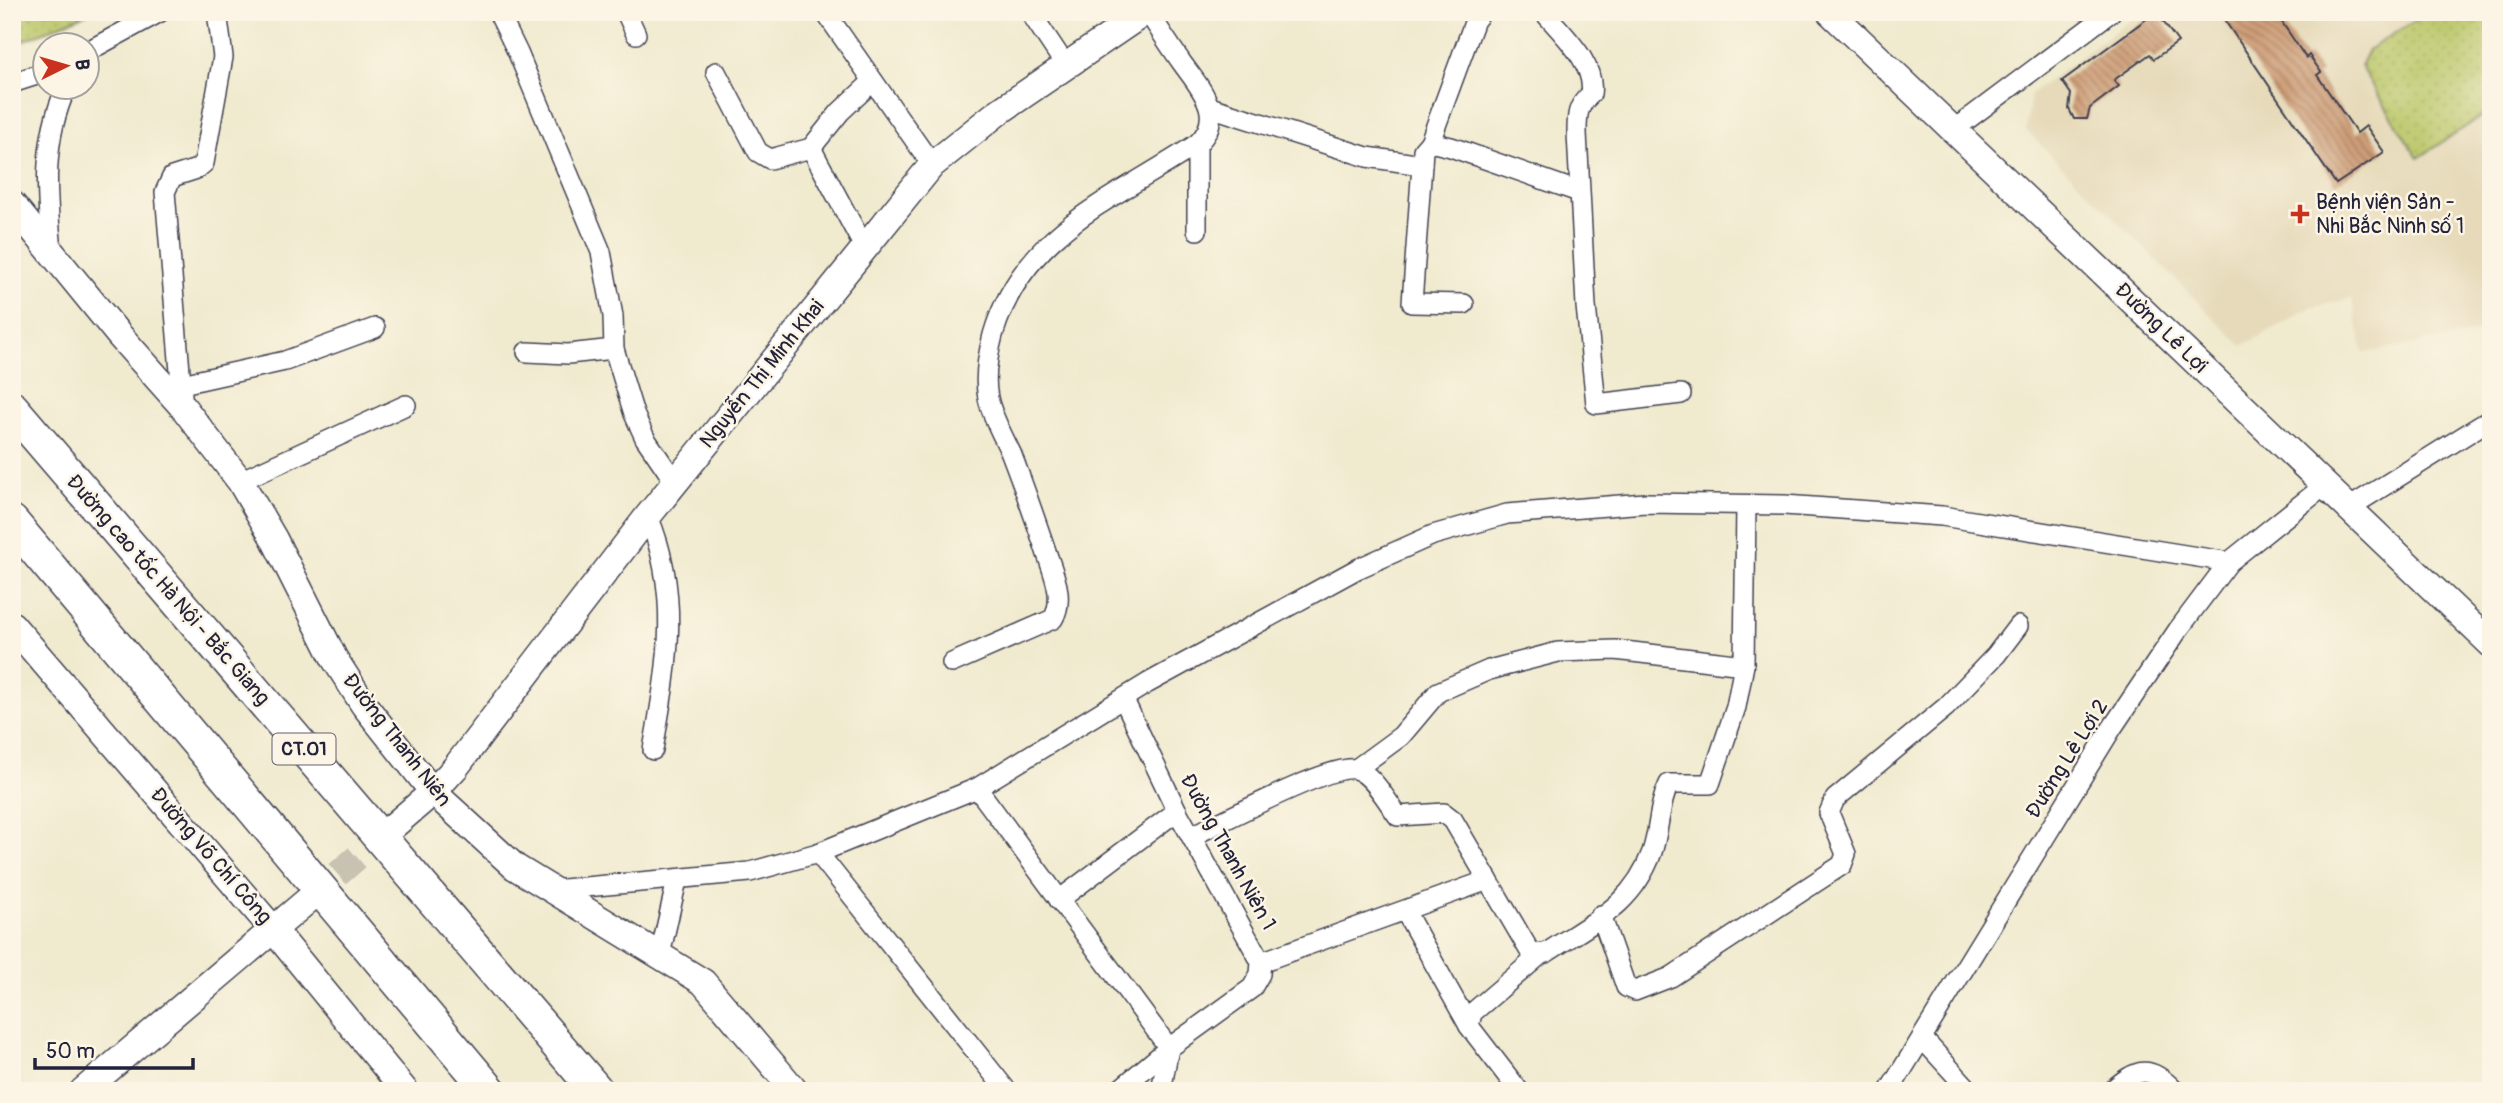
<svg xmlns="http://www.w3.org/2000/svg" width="2503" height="1103" viewBox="0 0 2503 1103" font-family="Pangolin,sans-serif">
<defs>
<pattern id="park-dots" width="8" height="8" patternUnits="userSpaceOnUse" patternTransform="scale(1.75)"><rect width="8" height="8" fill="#bac668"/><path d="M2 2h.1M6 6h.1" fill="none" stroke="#a0aa5b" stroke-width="1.8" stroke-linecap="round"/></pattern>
<pattern id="building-back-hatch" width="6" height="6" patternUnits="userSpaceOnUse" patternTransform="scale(1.75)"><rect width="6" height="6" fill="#ce9d77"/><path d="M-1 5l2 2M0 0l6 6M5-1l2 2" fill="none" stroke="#a78063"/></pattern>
</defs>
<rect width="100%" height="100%" fill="#fcf5e5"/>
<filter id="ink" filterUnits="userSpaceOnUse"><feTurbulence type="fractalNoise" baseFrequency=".0143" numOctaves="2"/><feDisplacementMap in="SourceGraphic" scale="14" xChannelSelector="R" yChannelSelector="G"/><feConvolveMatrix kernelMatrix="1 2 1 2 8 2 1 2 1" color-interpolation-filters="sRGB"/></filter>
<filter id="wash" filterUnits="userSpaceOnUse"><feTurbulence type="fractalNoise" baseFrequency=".00686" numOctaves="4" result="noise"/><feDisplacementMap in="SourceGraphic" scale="28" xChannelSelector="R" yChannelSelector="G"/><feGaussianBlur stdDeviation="1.57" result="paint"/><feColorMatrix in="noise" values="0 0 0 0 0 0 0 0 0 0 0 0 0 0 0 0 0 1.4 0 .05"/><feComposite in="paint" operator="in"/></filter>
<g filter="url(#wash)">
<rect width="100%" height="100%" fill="#f0eacf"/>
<polygon fill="#e6daba" points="2141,12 2491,12 2491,323 2475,333 2364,353 2351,298 2310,308 2242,346 2026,130 2031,94"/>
<g fill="url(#park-dots)" stroke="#6e7452" stroke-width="2">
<polygon points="12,12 91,12 18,43 12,43"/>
<polygon points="2429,12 2491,12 2491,110 2418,158 2360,66 2368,50"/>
</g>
<g id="blocks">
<g fill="url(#building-back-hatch)">
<polygon points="2156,12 2178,42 2154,59 2150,54 2114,80 2119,86 2090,108 2087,119 2074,119 2069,109 2071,94 2062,81"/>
<polygon points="2219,12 2275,12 2306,58 2309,55 2321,72 2317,75 2357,133 2366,126 2384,152 2336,184"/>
</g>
</g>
</g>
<g filter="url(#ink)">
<use href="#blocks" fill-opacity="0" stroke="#414051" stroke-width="2"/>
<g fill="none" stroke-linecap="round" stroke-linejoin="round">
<polyline stroke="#c7c2b1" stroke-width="26" stroke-dasharray="26 13" stroke-linecap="butt" points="308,900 391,828"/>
<defs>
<g id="street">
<polyline points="498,12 518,53 601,252 613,316 614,349 634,414 645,438 675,482"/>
<polyline points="626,12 636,34"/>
<polyline points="825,12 932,165"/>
<polyline points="1030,12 1066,66"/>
<path d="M1544,12C1562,34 1596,63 1591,94C1577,106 1577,115 1577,133L1586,306L1596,404L1681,394"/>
<polyline points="88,51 160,12"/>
<polyline points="716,72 758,152 770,159 811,148 840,112 873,81"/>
<polyline points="12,83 46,72"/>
<polyline points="1210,107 1367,157 1422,165 1423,150 1430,142 1451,147 1579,192"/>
<polyline points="1952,131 2111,12"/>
<polyline points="1430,142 1475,20 1482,12"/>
<polyline points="811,148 864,247"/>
<polyline points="1422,165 1412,303 1464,304"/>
<polyline points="1197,230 1197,144"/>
<path d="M52,250C46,193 42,142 66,88"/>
<polyline points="527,352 568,354 614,349"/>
<polyline points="182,384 285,361 375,328"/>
<polyline points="183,407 165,192 172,177 197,169 204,163 223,57 217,12"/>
<polyline points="240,481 406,405"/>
<polyline points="2347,509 2491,419"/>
<path d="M648,516C682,596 667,668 653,750"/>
<path d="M952,663L1053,619C1066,597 1052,571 1045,548C1034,516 1023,484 1011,453C1003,436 992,417 988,398C984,379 988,354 993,335C1023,231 1115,199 1197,144C1227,116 1200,88 1182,63C1170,46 1159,29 1148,12"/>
<polyline points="1356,769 1401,736 1438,692 1489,670 1558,652 1615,650 1744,665"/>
<polyline points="977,788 1169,1048 1161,1091"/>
<path d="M1192,836C1220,823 1330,764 1355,769C1372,773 1388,803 1398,816L1444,813L1453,820L1529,950L1534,954L1546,953C1592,922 1632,907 1652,852C1660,829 1658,806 1669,784H1710L1736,707L1744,665L1746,505"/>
<polyline points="818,853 1007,1091"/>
<polyline points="552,890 750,872 818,853 977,788 1148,683 1357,569 1433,535 1507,514 1645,503 1784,505 1942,516 2229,562"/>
<polyline points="1059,900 1177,811"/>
<polyline points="1405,911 1469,1026"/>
<polyline points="1601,915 1626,987 1635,991 1671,977 1842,865 1846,854 1829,813 1835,799 1946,707 1996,655 2018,626"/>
<polyline points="660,955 677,880"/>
<polyline points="1261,962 1488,880"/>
<polyline points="1922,1038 1970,1091"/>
<polyline points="1118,1091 1169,1048 1252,988 1260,974 1261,962 1177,811 1124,700"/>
<polyline points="1519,1091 1469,1026 1472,1013 1540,955"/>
<polyline points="1889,1091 2112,728 2178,630 2229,562 2324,486"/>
<path d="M2111,1091C2138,1068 2149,1064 2175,1091"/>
</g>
<g id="secondary">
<polyline points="1830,12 2491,644"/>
<polyline points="12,204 119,335 183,407 240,481 274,539 334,658 364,705 433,792 515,867 703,982 795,1091"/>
<polyline points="12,625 272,928 405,1091"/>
<polyline points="391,828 433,792 455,768 648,516 932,165 997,113 1145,12"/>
<polyline points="83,1091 308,900"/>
</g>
<g id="highway">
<polyline points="12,408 597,1091"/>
<polyline points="12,522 490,1091"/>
</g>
</defs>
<use href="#street" stroke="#414051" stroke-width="22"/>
<use href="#secondary" stroke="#414051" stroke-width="29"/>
<use href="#highway" stroke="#414051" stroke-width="36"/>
<use href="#street" stroke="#fff" stroke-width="19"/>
<use href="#secondary" stroke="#fff" stroke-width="26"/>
<use href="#highway" stroke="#fff" stroke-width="33"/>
</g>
</g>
<path fill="#c8321e" stroke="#fcf5e5" stroke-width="2.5" d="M2296.5 203.5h7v7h7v7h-7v7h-7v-7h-7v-7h7z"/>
<g text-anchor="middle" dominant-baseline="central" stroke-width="5" stroke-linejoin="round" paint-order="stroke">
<rect fill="#fcf5e5" stroke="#63616e" stroke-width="2" x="272.5" y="733.5" width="63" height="31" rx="5"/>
<g font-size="19" font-weight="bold" fill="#22223b">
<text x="304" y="749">CT.01</text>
</g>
<g font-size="21" fill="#22223b" stroke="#fcf5e5" text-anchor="start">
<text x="2316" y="202">Bệnh viện Sản -<tspan x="2316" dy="24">Nhi Bắc Ninh số 1</tspan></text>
</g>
<g font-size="21" fill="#22223b" stroke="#fcf5e5">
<text transform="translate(2161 328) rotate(44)">Đường Lê Lợi</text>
<text transform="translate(762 374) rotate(-51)">Nguyễn Thị Minh Khai</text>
<text transform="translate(168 590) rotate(49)">Đường cao tốc Hà Nội - Bắc Giang</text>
<text transform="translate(397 740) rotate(52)">Đường Thanh Niên</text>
<text transform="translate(2067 759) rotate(-58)">Đường Lê Lợi 2</text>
<text transform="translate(1228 852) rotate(61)">Đường Thanh Niên 1</text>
<text transform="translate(211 856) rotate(49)">Đường Võ Chí Công</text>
</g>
</g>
<rect width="2503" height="1103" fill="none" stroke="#fcf5e5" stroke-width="42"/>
<g transform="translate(66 66) rotate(85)"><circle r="33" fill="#fcf5e5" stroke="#a5a1a1" stroke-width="2"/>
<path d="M0-5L12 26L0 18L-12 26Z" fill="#c8321e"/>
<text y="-10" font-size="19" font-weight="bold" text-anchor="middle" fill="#22223b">B</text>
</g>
<path d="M35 1058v10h158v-10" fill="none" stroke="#22223b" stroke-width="3.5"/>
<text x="46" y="1058" font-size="21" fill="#22223b" stroke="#fcf5e5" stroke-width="5" paint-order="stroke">50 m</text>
</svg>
